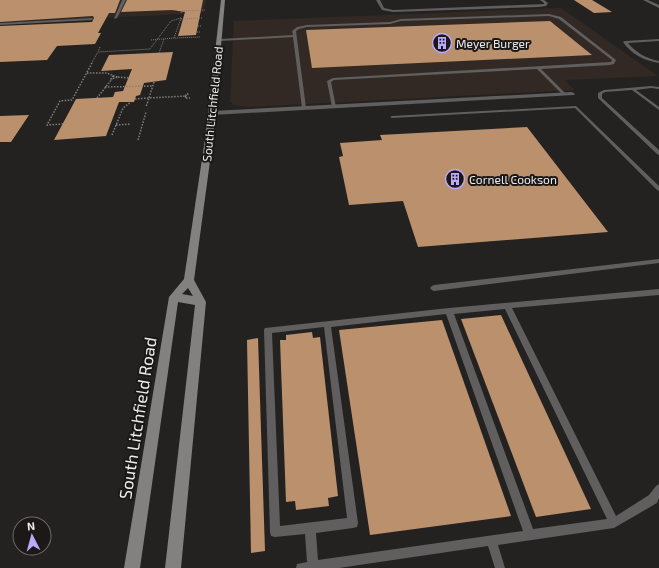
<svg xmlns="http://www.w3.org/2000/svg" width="659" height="568" viewBox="0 0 659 568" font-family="'Exo 2',sans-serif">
<rect width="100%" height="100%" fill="#242220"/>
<g fill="#322924">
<polygon points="0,0 206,0 203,13 0,23"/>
<polygon points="561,8 658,76 565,80 574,90 248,107 234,105 230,102 234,21"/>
</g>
<g fill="#ba906d">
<polygon points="0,0 120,0 115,13 109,13 98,33 101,33 95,44 57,46 47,60 0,62 0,26 92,22 94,18 93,16 0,22"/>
<polygon points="127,0 203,0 196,35 178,36 185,12 172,10 121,12"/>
<polygon points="574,0 592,0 612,12 594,13"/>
<polygon points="550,21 592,55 312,68 306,30"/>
<polygon points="173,52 166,80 144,83 140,95 136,96 134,102 119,102 106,136 54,140 76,99 113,97 115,92 123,91 132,69 101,71 109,55"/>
<polygon points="29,115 11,142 0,142 0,116"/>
<polygon points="527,127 608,232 418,247 403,201 349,205 339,157 343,156 340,143 382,140 380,135"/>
<polygon points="501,315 591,509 536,517 461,319"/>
<polygon points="442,320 511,516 370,535 339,330"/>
<polygon points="312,332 313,338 320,337 338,496 328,498 329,506 296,510 295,501 286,502 280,340 286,340 286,335"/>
<polygon points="258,338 265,551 251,553 247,340"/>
</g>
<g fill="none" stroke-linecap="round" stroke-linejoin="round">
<g stroke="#82807f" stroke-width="1" stroke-dasharray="1 1" stroke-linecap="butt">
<polyline points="181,13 182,11 205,10"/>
<polyline points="181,18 174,38 200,37"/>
<polyline points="181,19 203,18"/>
<polyline points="198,26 202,26"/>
<polyline points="197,32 201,32"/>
<polyline points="151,40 174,38"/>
<polyline points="100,47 98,52 150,49 171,21 181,18"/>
<polyline points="159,53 164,39"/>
<polyline points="91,64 98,52"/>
</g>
<g stroke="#82807f" stroke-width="1.5" stroke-dasharray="1.5 1.5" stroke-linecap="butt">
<polyline points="87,73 107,73 114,76"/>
<polygon points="113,76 118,77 111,79"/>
<polyline points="118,77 129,78"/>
<polyline points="154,82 149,98 186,96 185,98 190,98"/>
<polyline points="105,87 153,86"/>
<polyline points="186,96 186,94 190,94"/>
<polyline points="97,98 112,79"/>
<polyline points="135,99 149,98 146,107"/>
<polyline points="63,124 47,125 60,101 72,100 92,63"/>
<polyline points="116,125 131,124"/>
<polyline points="112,135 123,108 131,102"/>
<polyline points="138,140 146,112"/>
</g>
<g fill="#605e5e" fill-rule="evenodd">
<polygon points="122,0 126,0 117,18 114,19"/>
<polygon points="376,0 380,0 384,8 393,10 544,4 544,3 540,0 544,0 548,3 546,6 539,7 393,12 382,10"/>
<polygon points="549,14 561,17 616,60 614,64 610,65 541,69 565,93 565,94 563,95 537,69 334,80 331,82 336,107 334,108 332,107 327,81 333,78 611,62 612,60 559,19 549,16 401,21 390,24 307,27 299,29 296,31 306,108 304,109 302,108 293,37 220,41 218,40 220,39 293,35 292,31 297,27 307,25 390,22 401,19"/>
<polygon points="93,18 92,20 0,25 0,23"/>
<path d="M659,39V41L628,43C635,52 647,59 659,61V63C645,61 631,54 623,42L625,41Z"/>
<polygon points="651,86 659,87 659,89 651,88 636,90 659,107 659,110 632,90 605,92 602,94 602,98 659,150 659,155 657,154 598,98 598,93 604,90"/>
<polygon points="576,106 659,186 659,191 657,190 575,108 392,118 390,117 392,116"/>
<polygon points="659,259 659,263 434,291 432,290 430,288 432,286 434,285"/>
<path d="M659,289V295L512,308L616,516L649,495L656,486L659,484V498L657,503L614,528L498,545L505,568H495L488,546L339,568H296L297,564L307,562L305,534L275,537L271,536L270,532L264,330L265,328L449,308ZM505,309L607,519L533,529L454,314ZM446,314L523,531L318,560L316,533L353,528L357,527L358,523L331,327ZM324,327L347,518L280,526L272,333Z"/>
</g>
<g fill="#605e5e" fill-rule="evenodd">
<polygon points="643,0 648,0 659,5 659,8"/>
<polygon points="572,92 575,94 574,95 212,115 209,113 212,111"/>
</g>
<path fill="#838080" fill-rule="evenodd" d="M221,0H225L213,139L194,280L206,302L181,568H165L195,305L178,302L140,568H124L169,297L184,279L205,139ZM188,288L193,296L182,294Z"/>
</g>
<defs>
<symbol id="building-ring" viewBox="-11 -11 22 22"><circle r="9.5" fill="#1b1817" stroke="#b9abf7" stroke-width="1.5"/><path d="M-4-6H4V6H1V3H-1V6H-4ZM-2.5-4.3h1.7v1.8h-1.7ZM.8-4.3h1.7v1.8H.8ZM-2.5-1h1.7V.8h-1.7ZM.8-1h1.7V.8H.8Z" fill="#b9abf7"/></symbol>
</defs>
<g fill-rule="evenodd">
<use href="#building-ring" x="431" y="32" width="22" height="22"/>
<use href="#building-ring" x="444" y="168" width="22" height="22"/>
</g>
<g text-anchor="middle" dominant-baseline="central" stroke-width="4" stroke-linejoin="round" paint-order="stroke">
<g font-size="12" fill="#eeeceb" stroke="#1b1817" text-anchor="start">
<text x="456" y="43">Meyer Burger</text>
<text x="469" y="179">Cornell Cookson</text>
</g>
<g font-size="12" fill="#eeeceb" stroke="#1b1817">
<text transform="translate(212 104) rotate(-84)">South Litchfield Road</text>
</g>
<g font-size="17" fill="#eeeceb" stroke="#1b1817">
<text transform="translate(137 418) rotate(-81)">South Litchfield Road</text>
</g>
</g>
<g transform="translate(32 536) rotate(354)"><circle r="19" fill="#1b1817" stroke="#6f6d6c"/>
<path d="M0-3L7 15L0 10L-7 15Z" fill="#b9abf7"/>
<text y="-6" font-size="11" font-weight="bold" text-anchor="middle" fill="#eeeceb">N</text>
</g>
</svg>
